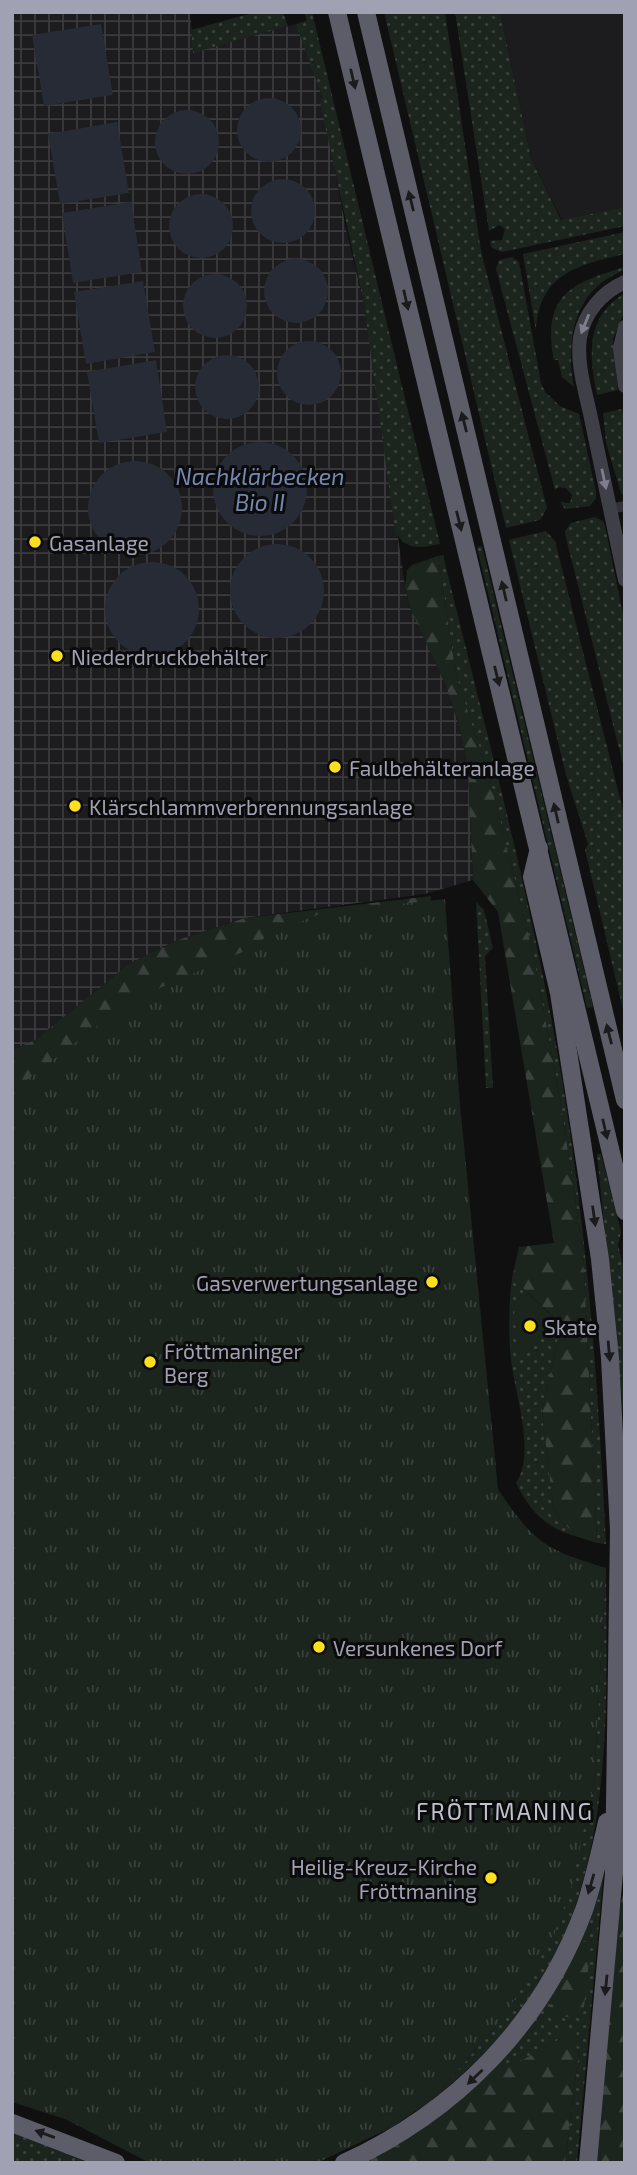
<svg xmlns="http://www.w3.org/2000/svg" width="637" height="2175" viewBox="0 0 637 2175" font-family="'Exo 2',sans-serif">
<defs>
<pattern id="industrial-grid" width="8" height="8" patternUnits="userSpaceOnUse" patternTransform="scale(1.75)"><rect width="8" height="8" fill="#1c1c1e"/><path d="M0 4h8M4 0v8" fill="none" stroke="#3a3a3c"/></pattern>
<pattern id="grass-dots" width="8" height="8" patternUnits="userSpaceOnUse" patternTransform="scale(1.75)"><rect width="8" height="8" fill="#1c241e"/><path d="M2 2h.1M6 6h.1" fill="none" stroke="#3a413c" stroke-width="1.8" stroke-linecap="round"/></pattern>
<pattern id="forest-firs" width="22" height="20" patternUnits="userSpaceOnUse" patternTransform="scale(1.75)"><rect width="22" height="20" fill="#1c241e"/><path d="M5 1l3.5 6h-7zM16 11l3.5 6h-7z" fill="#3a413c"/></pattern>
<pattern id="park-tufts" width="24" height="20" patternUnits="userSpaceOnUse" patternTransform="scale(1.75)"><rect width="24" height="20" fill="#1c241e"/><path d="M3 7l-1-3M5 7V3M7 7l1-3M15 17l-1-3M17 17v-4M19 17l1-3" fill="none" stroke="#3a413c"/></pattern>
</defs>
<rect width="100%" height="100%" fill="#101011"/>
<polygon fill="#1c1c1e" points="500,12 625,12 625,207 562,220 531,158"/>
<polygon fill="url(#industrial-grid)" points="12,12 190,12 194,52 307,21 346,229 364,304 405,586 411,610 446,686 460,729 468,770 473,880 425,894 245,918 175,941 129,964 35,1040 12,1050"/>
<g fill="url(#grass-dots)">
<polygon points="256,12 283,12 288,26 193,53 191,30"/>
<path d="M304,12H312L440,544C421,548 405,551 395,531L364,304L320,102L322,97L296,24L307,21Z"/>
<polygon points="384,12 445,12 481,251 547,508 540,520 506,528"/>
<polygon points="455,12 500,12 531,158 561,220 625,207 625,226 502,252 492,248 490,241 502,240 505,229 499,225 489,231"/>
<path d="M625,232V254C577,265 539,274 536,331L523,254Z"/>
<polygon points="512,257 519,262 541,383 545,392 560,406 579,414 596,492 596,498 590,506 565,509 560,502 570,503 572,495 566,488 559,487 555,490 496,269 499,260"/>
<path d="M625,267V270C573,289 566,340 574,387L562,377L558,360H554C542,296 570,283 625,267Z"/>
<path d="M625,293V310L613,339L618,390L597,395C589,355 585,317 625,293Z"/>
<polygon points="622,409 625,423 625,496 621,493 606,443 603,413"/>
<polygon points="595,517 603,521 605,526 625,624 625,772 566,538 565,531 571,523"/>
<polygon points="546,531 555,541 625,818 625,1018 585,850 588,844 566,775 509,540"/>
<polygon points="482,546 593,1007 587,1008 477,547"/>
<path d="M443,555C488,741 540,928 568,1118C589,1259 599,1401 606,1544L597,1543L583,1252L560,1098L533,954L490,780L456,675L438,556Z"/>
<polygon points="476,902 484,910 493,948 485,956 493,1088 486,1088"/>
<polygon points="597,1154 601,1154 621,1232 618,1245 625,1273 625,1432"/>
<path d="M512,1278L533,1298L526,1295L534,1343L551,1315L561,1324L542,1411L553,1506L561,1521L578,1537C546,1529 530,1511 516,1483C536,1453 515,1394 511,1360C508,1332 509,1305 512,1278Z"/>
<path d="M606,1568C607,1729 616,1905 502,2035C481,2059 457,2079 432,2100L497,2025L554,1935L594,1782Z"/>
<polygon points="604,1870 577,2163 565,2163 579,2050 560,2039 520,2062 495,2068 432,2121 499,2058"/>
<polygon points="12,2128 97,2163 12,2163"/>
</g>
<g fill="url(#forest-firs)">
<polygon points="438,556 456,675 490,780 533,954 560,1098 583,1252 597,1543 578,1537 561,1521 553,1506 542,1411 561,1324 512,1278 519,1247 554,1243 498,912 473,880 468,770 460,729 446,686 411,610 405,586 407,570 412,565"/>
<polygon points="431,896 430,902 12,1155 12,1050 35,1040 129,964 175,941 245,918"/>
<polygon points="625,1884 625,2163 595,2163 619,1913"/>
<polygon points="580,1942 591,1942 583,2016 549,2018 548,2012"/>
<polygon points="571,2028 577,2031 575,2046 579,2050 565,2163 358,2163 432,2121 495,2068 519,2062 560,2039 561,2029"/>
</g>
<path fill="url(#park-tufts)" d="M445,899L460,1105L498,1489C534,1543 544,1549 606,1568L594,1782L572,1885L554,1935L529,1978L497,2025L432,2100L392,2127L317,2163H150L65,2119L12,2102V1086L20,1085L130,1001L240,953L275,932L322,913Z"/>
<path fill="#1c241e" d="M527,1295L533,1298L551,1315C544,1328 536,1349 519,1350L514,1317L515,1302Z"/>
<g fill="#262b35">
<polygon points="101,24 113,95 44,106 32,35"/>
<circle cx="269" cy="130" r="32"/>
<circle cx="187" cy="142" r="32"/>
<polygon points="117,122 129,193 60,204 48,134"/>
<circle cx="283" cy="211" r="32"/>
<circle cx="201" cy="226" r="32"/>
<polygon points="131,202 142,272 73,283 62,213"/>
<circle cx="296" cy="291" r="32"/>
<circle cx="215" cy="306" r="32"/>
<polygon points="143,281 155,352 86,364 74,292"/>
<circle cx="309" cy="373" r="32"/>
<circle cx="227" cy="387" r="32"/>
<polygon points="156,360 167,432 99,443 87,372"/>
<circle cx="260" cy="489" r="47"/>
<circle cx="135" cy="508" r="47"/>
<circle cx="277" cy="591" r="47"/>
<circle cx="152" cy="609" r="47"/>
</g>
<g fill="none" stroke-linecap="round" stroke-linejoin="round">
<polyline stroke="#313137" stroke-width="10" points="610,509 625,506"/>
<g stroke="#3f3f47" stroke-width="14">
<path d="M625,282C602,292 584,313 580,338C576,366 587,396 592,423C603,475 614,528 625,580"/>
<polyline points="625,327 620,348 625,386"/>
</g>
<g stroke="#5c5d68" stroke-width="18">
<polyline points="337,12 625,1211"/>
<polyline points="366,12 625,1100"/>
<polyline points="539,848 532,877 559,993 600,1259 610,1358 619,1530 614,1873 588,2163"/>
<polyline points="12,2123 116,2163"/>
<path d="M344,2163C455,2112 541,2026 584,1910C594,1881 600,1851 607,1822"/>
</g>
</g>
<defs><path id="oneway-solid" d="M-6-.8H1V-3.2L6.5 0L1 3.2V.8H-6Z" transform="scale(1.75)"/></defs>
<g fill="#1b1b1e">
<use href="#oneway-solid" transform="translate(353 79) rotate(77)"/>
<use href="#oneway-solid" transform="translate(411 201) rotate(-104)"/>
<use href="#oneway-solid" transform="translate(406 300) rotate(77)"/>
<use href="#oneway-solid" transform="translate(464 422) rotate(-104)"/>
<use href="#oneway-solid" transform="translate(459 521) rotate(76)"/>
<use href="#oneway-solid" transform="translate(504 591) rotate(-103)"/>
<use href="#oneway-solid" transform="translate(497 676) rotate(76)"/>
<use href="#oneway-solid" transform="translate(556 813) rotate(-103)"/>
<use href="#oneway-solid" transform="translate(609 1034) rotate(-104)"/>
<use href="#oneway-solid" transform="translate(605 1129) rotate(77)"/>
<use href="#oneway-solid" transform="translate(594 1216) rotate(82)"/>
<use href="#oneway-solid" transform="translate(609 1351) rotate(85)"/>
<use href="#oneway-solid" transform="translate(591 1884) rotate(106)"/>
<use href="#oneway-solid" transform="translate(606 1985) rotate(96)"/>
<use href="#oneway-solid" transform="translate(475 2077) rotate(136)"/>
<use href="#oneway-solid" transform="translate(45 2134) rotate(-160)"/>
</g>
<g fill="#7e7f8d">
<use href="#oneway-solid" transform="translate(585 324) rotate(112)"/>
<use href="#oneway-solid" transform="translate(604 479) rotate(78)"/>
</g>
<g fill="#fce01d" stroke="#0b0b0c" stroke-width="2.5">
<circle cx="35" cy="542" r="7"/>
<circle cx="57" cy="656" r="7"/>
<circle cx="335" cy="767" r="7"/>
<circle cx="75" cy="806" r="7"/>
<circle cx="432" cy="1282" r="7"/>
<circle cx="530" cy="1326" r="7"/>
<circle cx="150" cy="1362" r="7"/>
<circle cx="319" cy="1647" r="7"/>
<circle cx="491" cy="1878" r="7"/>
</g>
<g text-anchor="middle" dominant-baseline="central" stroke-width="6" stroke-linejoin="round" paint-order="stroke">
<g font-size="21" fill="#a0a2b3" stroke="#0b0b0c" text-anchor="start">
<text x="49" y="542">Gasanlage</text>
<text x="71" y="656">Niederdruckbehälter</text>
<text x="349" y="767">Faulbehälteranlage</text>
<text x="89" y="806">Klärschlammverbrennungsanlage</text>
<text x="418" y="1282" text-anchor="end">Gasverwertungsanlage</text>
<text x="544" y="1326">Skate</text>
<text x="164" y="1350">Fröttmaninger<tspan x="164" dy="24">Berg</tspan></text>
<text x="333" y="1647">Versunkenes Dorf</text>
<text x="477" y="1866" text-anchor="end">Heilig-Kreuz-Kirche<tspan x="477" dy="24">Fröttmaning</tspan></text>
</g>
<g font-size="23" font-style="italic" fill="#7488b1" stroke="#0b0b0c">
<text x="260" y="476">Nachklärbecken<tspan x="260" dy="26">Bio II</tspan></text>
</g>
<g font-size="23" letter-spacing="2" fill="#c1c2cf" stroke="#0b0b0c">
<text x="505" y="1811">FRÖTTMANING</text>
</g>
</g>
<rect width="637" height="2175" fill="none" stroke="#a0a2b3" stroke-width="28"/>
</svg>
